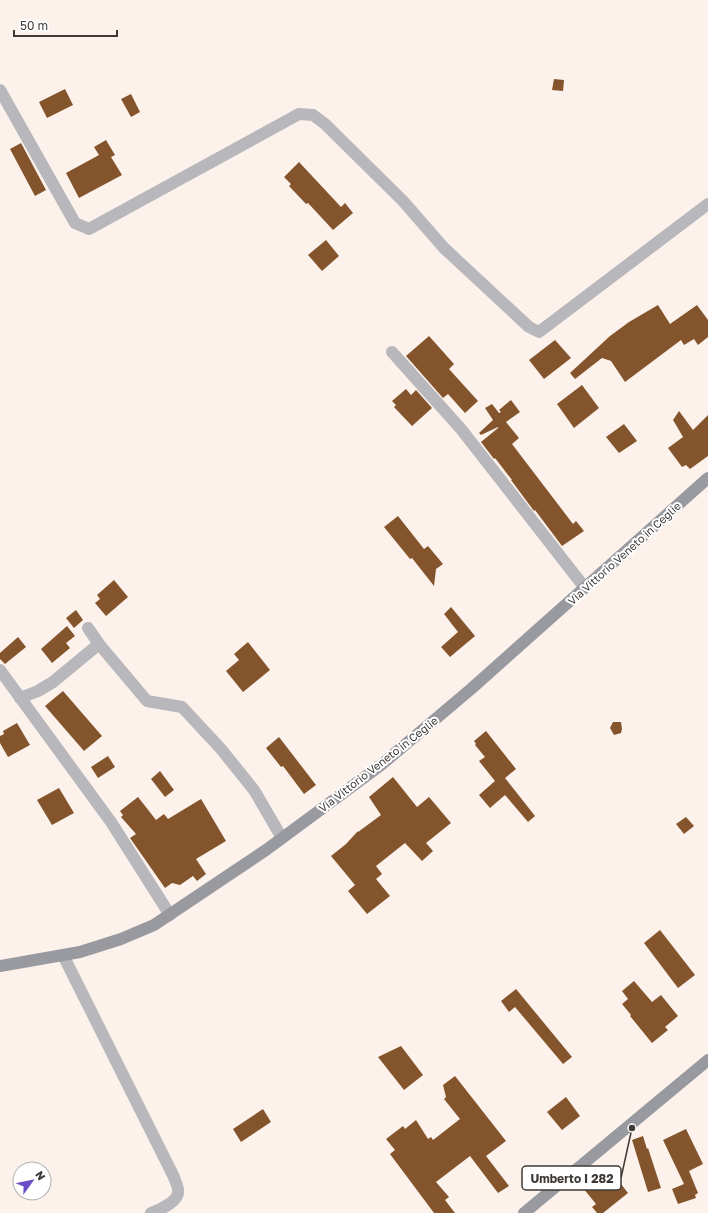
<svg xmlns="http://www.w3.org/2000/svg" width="708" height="1213" viewBox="0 0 708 1213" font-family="'Golos Text',sans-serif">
<rect width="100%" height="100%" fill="#fcf2eb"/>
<g fill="#84552c">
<polygon points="554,79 564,80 563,91 552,90"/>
<polygon points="65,89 73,105 47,118 39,102"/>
<polygon points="131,94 140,112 131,117 121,99"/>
<polygon points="106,140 115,155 111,157 122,175 79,198 66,173 99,155 94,147"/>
<polygon points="21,143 46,190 35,196 10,149"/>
<polygon points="299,162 341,207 345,203 353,213 333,230 308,203 306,204 289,186 291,184 284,177"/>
<polygon points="326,240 339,256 322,271 308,255"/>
<polygon points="658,305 670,324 697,305 708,320 708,337 698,345 694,339 684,345 681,340 625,382 611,361 602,358 575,379 570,373 610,336 629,322"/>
<polygon points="429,336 454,364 449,369 478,401 465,413 448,394 443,398 406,356"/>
<polygon points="555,340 571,358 544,379 529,360"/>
<polygon points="582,385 599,408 574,428 557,404"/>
<polygon points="406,389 411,395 416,390 432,408 412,426 394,407 396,405 392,401"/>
<polygon points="511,400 520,412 506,422 519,438 512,444 573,524 576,521 584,531 562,546 535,510 534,511 511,480 512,480 495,458 494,459 481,442 498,428 498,427 481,435 479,433 493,420 485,408 492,404 499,413 501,412 499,410"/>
<polygon points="679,411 693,430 708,415 708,456 690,469 686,465 682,467 668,448 683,437 673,420"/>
<polygon points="624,424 637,441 619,453 606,437"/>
<polygon points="398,516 424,549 428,546 443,564 436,569 434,586 412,558 410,559 384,527"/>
<polygon points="114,580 128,597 106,616 95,603 100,599 97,595"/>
<polygon points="451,607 475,636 450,657 441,647 458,632 444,614"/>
<polygon points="76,610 83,620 74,628 66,618"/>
<polygon points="67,626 75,636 66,643 70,648 52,663 41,649"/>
<polygon points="18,637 26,647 5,664 0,659 0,653"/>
<polygon points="248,642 270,670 243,692 226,671 239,660 234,654"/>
<polygon points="63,691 102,736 84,751 45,706"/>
<polygon points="613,722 621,722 622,729 621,733 614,735 610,728"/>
<polygon points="17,723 30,745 8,757 0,743 0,736 4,734 3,731"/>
<polygon points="486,731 516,769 505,778 535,816 528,822 505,795 490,808 479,795 495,781 479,761 485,757 475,745 476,744 474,741"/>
<polygon points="279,737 316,785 304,794 283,766 281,767 266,748"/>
<polygon points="108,756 115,767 98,778 91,767"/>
<polygon points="160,771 174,790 165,797 151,779"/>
<polygon points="393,777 417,807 429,797 451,823 426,843 433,851 422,861 405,843 376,866 382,874 376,879 390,896 367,914 348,891 355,885 331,856 346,844 358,831 358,832 381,815 369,797"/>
<polygon points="59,788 74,813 52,825 37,800"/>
<polygon points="138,797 156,820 164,814 168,819 201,799 226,841 196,859 206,874 197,881 193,876 180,885 172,883 165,888 130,838 136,834 121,817 123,815 120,811"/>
<polygon points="686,817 694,826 684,834 676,824"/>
<polygon points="660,930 695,975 678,988 644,943"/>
<polygon points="634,981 652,1002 661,995 678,1016 665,1027 668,1030 652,1043 630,1016 631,1015 622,1004 628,999 622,991"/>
<polygon points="516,989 572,1057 563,1064 515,1007 509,1012 501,1001"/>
<polygon points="401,1046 423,1075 404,1090 378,1057"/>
<polygon points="455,1076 506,1141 486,1156 509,1186 498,1193 470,1156 436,1182 449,1197 445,1200 455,1213 434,1213 390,1154 395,1150 386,1139 403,1126 405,1129 416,1120 428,1139 431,1137 433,1140 460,1119 444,1099 446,1097 443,1085"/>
<polygon points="566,1097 580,1116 562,1130 547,1112"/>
<polygon points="263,1109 271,1122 241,1142 233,1129"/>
<polygon points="686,1129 703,1164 689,1171 698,1193 695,1195 696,1198 678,1204 672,1189 684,1184 663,1140"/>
<polygon points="643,1136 647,1149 648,1148 661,1188 648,1192 632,1140"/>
<polygon points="604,1171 617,1187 621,1184 628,1193 603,1213 597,1213 592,1207 596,1204 583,1188"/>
</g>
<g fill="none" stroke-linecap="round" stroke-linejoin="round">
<g stroke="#b7b7bc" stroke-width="12">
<polyline points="0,90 75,223 89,229 299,114 313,115 325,124 403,201 444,248 529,327 539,332 708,204"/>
<polyline points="392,352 461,429 585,588"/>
<polyline points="88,628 99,644 147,701 182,707 221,749 254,790 282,838"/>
<polyline points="0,670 111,822 170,915"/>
<polyline points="20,698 38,691 53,682 99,644"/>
<path d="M63,955L174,1177C175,1181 179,1188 178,1192C178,1202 159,1210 151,1213"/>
</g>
<g stroke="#9999a0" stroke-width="12">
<polyline points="0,966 80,952 121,939 154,925 266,850 381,765 471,689 708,478"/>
<polyline points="524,1213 708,1060"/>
</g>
</g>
<g text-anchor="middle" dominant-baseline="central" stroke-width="4" stroke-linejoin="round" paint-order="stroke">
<g font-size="11" fill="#3d3936" stroke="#fff">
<text transform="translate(624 553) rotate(-42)">Via Vittorio Veneto in Ceglie</text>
<text transform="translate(378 764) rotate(-38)">Via Vittorio Veneto in Ceglie</text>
</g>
</g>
<path fill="none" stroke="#3d3936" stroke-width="1.5" d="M632 1128L621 1178"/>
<circle fill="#3d3936" stroke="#fff" stroke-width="1.5" cx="632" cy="1128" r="4"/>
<rect fill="#fff" stroke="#3d3936" stroke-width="1.5" x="522" y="1166" width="99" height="24" rx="4"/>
<g font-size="12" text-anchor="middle" font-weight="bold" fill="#3d3936">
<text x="572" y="1183">Umberto I 282</text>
</g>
<g transform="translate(32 1181) rotate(57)"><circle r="19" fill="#ffffff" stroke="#b1b0af"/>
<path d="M0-3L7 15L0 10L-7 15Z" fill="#6a4cc6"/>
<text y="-6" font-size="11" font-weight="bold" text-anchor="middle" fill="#3d3936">N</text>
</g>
<path d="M14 30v6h103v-6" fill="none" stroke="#3d3936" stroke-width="2"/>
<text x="20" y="30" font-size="12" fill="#3d3936" stroke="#ffffff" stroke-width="3" paint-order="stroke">50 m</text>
</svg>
